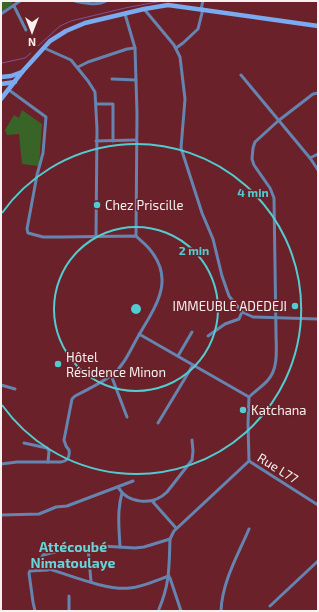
<svg xmlns="http://www.w3.org/2000/svg" width="319" height="612" viewBox="0 0 319 612" font-family="'Exo 2',sans-serif">
<rect width="100%" height="100%" fill="#6a2129"/>
<g fill="#386427">
<polygon points="1,1 11,1 13,3 1,13"/>
<polygon points="22,110 42,124 39,166 22,164 19,134 7,135 5,130 14,115 19,118"/>
</g>
<g fill="none" stroke-linecap="round" stroke-linejoin="round">
<g stroke="#825391" stroke-width="1">
<polyline points="38,46 60,26 71,21 125,8 162,1"/>
<polyline points="2,63 25,58 31,53"/>
</g>
<g stroke="#6684b0" stroke-width="3">
<path d="M75,1C85,3 97,6 106,1"/>
<polyline points="14,6 26,30"/>
<polyline points="144,9 174,45 180,57 185,99 181,148 202,213 213,239 222,276 229,296 242,312 253,317 318,319"/>
<polyline points="201,9 203,1"/>
<polyline points="1,14 20,1"/>
<polyline points="125,14 135,48 137,113 136,236"/>
<polyline points="44,48 71,60 88,81 95,92 97,129 96,236"/>
<polyline points="176,48 183,43 198,29 203,9"/>
<polyline points="78,67 88,62 127,49 135,48"/>
<polyline points="241,75 310,158 318,170"/>
<polyline points="112,79 136,80"/>
<polyline points="96,104 113,104 113,141"/>
<polyline points="96,141 136,140"/>
<polyline points="310,158 318,154"/>
<polyline points="139,334 249,397"/>
<polyline points="208,336 225,324 239,319 242,312"/>
<polyline points="178,356 192,332"/>
<polyline points="111,375 127,417"/>
<polyline points="1,385 15,389"/>
<polyline points="158,423 193,365"/>
<polyline points="24,443 47,448 49,451 48,462"/>
<polyline points="249,461 318,505"/>
<path d="M1,464L17,462H61C68,461 70,457 69,450L66,446L64,440L72,399L75,396C87,390 101,383 112,375C125,365 131,348 139,335C155,307 175,281 151,251C147,245 141,241 136,236L61,237H43L28,233L27,229L37,175L43,153L46,117L9,90"/>
<path d="M118,487C128,504 153,506 167,492L192,460L193,451L192,440"/>
<polyline points="154,501 153,502 176,528"/>
<polyline points="1,515 39,514 56,507 67,506 133,481"/>
<polyline points="88,547 91,582"/>
<path d="M120,547C119,528 117,511 122,493"/>
<path d="M169,576C157,580 143,587 130,588C108,591 69,575 46,568C41,564 39,560 43,555L63,550L102,546L135,548L144,547L170,539"/>
<polyline points="170,578 181,611"/>
<polyline points="69,596 69,611"/>
<polyline points="270,606 318,561"/>
<path d="M159,609C170,583 169,567 170,539L174,531L249,461L248,424L249,397C255,391 263,386 268,380C279,368 276,347 276,333L274,198L270,188L254,165L252,159L253,148L255,142L278,121L313,94L318,93"/>
<polyline points="35,611 33,602 29,573 30,571 48,570"/>
<path d="M221,611C222,582 238,555 249,529"/>
</g>
<g stroke="#7aaaf0" stroke-width="4.5">
<polyline points="1,77 11,76 22,72"/>
<polyline points="1,84 15,82"/>
<polyline points="1,99 22,72 50,41 66,31 85,23 144,9 168,5 318,26"/>
</g>
</g>
<g fill="none" stroke="#52ccd0" stroke-width="2">
<circle cx="136" cy="309" r="82"/>
<path d="M2 213A165 165 0 1 1 2 405"/>
</g>
<g fill="#52ccd0" stroke="#6a2129" stroke-width="1.5">
<circle cx="97" cy="205" r="4"/>
<circle cx="295" cy="306" r="4"/>
<circle cx="58" cy="364" r="4"/>
<circle cx="243" cy="410" r="4"/>
</g>
<g text-anchor="middle" dominant-baseline="central" stroke-width="3" stroke-linejoin="round" paint-order="stroke">
<g font-size="13" fill="#f8efef" stroke="#6a2129" text-anchor="start">
<text x="105" y="205">Chez Priscille</text>
<text x="287" y="306" text-anchor="end">IMMEUBLE ADEDEJI</text>
<text x="66" y="357">Hôtel<tspan x="66" dy="15">Résidence Minon</tspan></text>
<text x="251" y="410">Katchana</text>
</g>
<g font-size="13" fill="#f8efef" stroke="#6a2129">
<text transform="translate(278 468) rotate(32)">Rue L77</text>
</g>
<g font-size="14" font-weight="bold" fill="#67d4d7" stroke="#6a2129">
<text x="73" y="546">Attécoubé<tspan x="73" dy="16">Nimatoulaye</tspan></text>
</g>
</g>
<circle cx="136" cy="309" r="6" fill="#52ccd0" stroke="#6a2129" stroke-width="2"/>
<g font-size="12" text-anchor="middle" font-weight="bold" fill="#52ccd0" stroke="#6a2129" stroke-width="3" stroke-linejoin="round" paint-order="stroke">
<text x="253" y="197">4 min</text>
<text x="194" y="255">2 min</text>
</g>
<rect width="319" height="612" fill="none" stroke="#f8efef" stroke-width="4"/>
<g transform="translate(32 32) rotate(180)" stroke="#6a2129" stroke-width="3" paint-order="stroke">
<path d="M0-3L7 15L0 10L-7 15Z" fill="#f8efef"/>
<text y="-6" font-size="11" font-weight="bold" text-anchor="middle" fill="#f8efef">N</text>
</g>
</svg>
